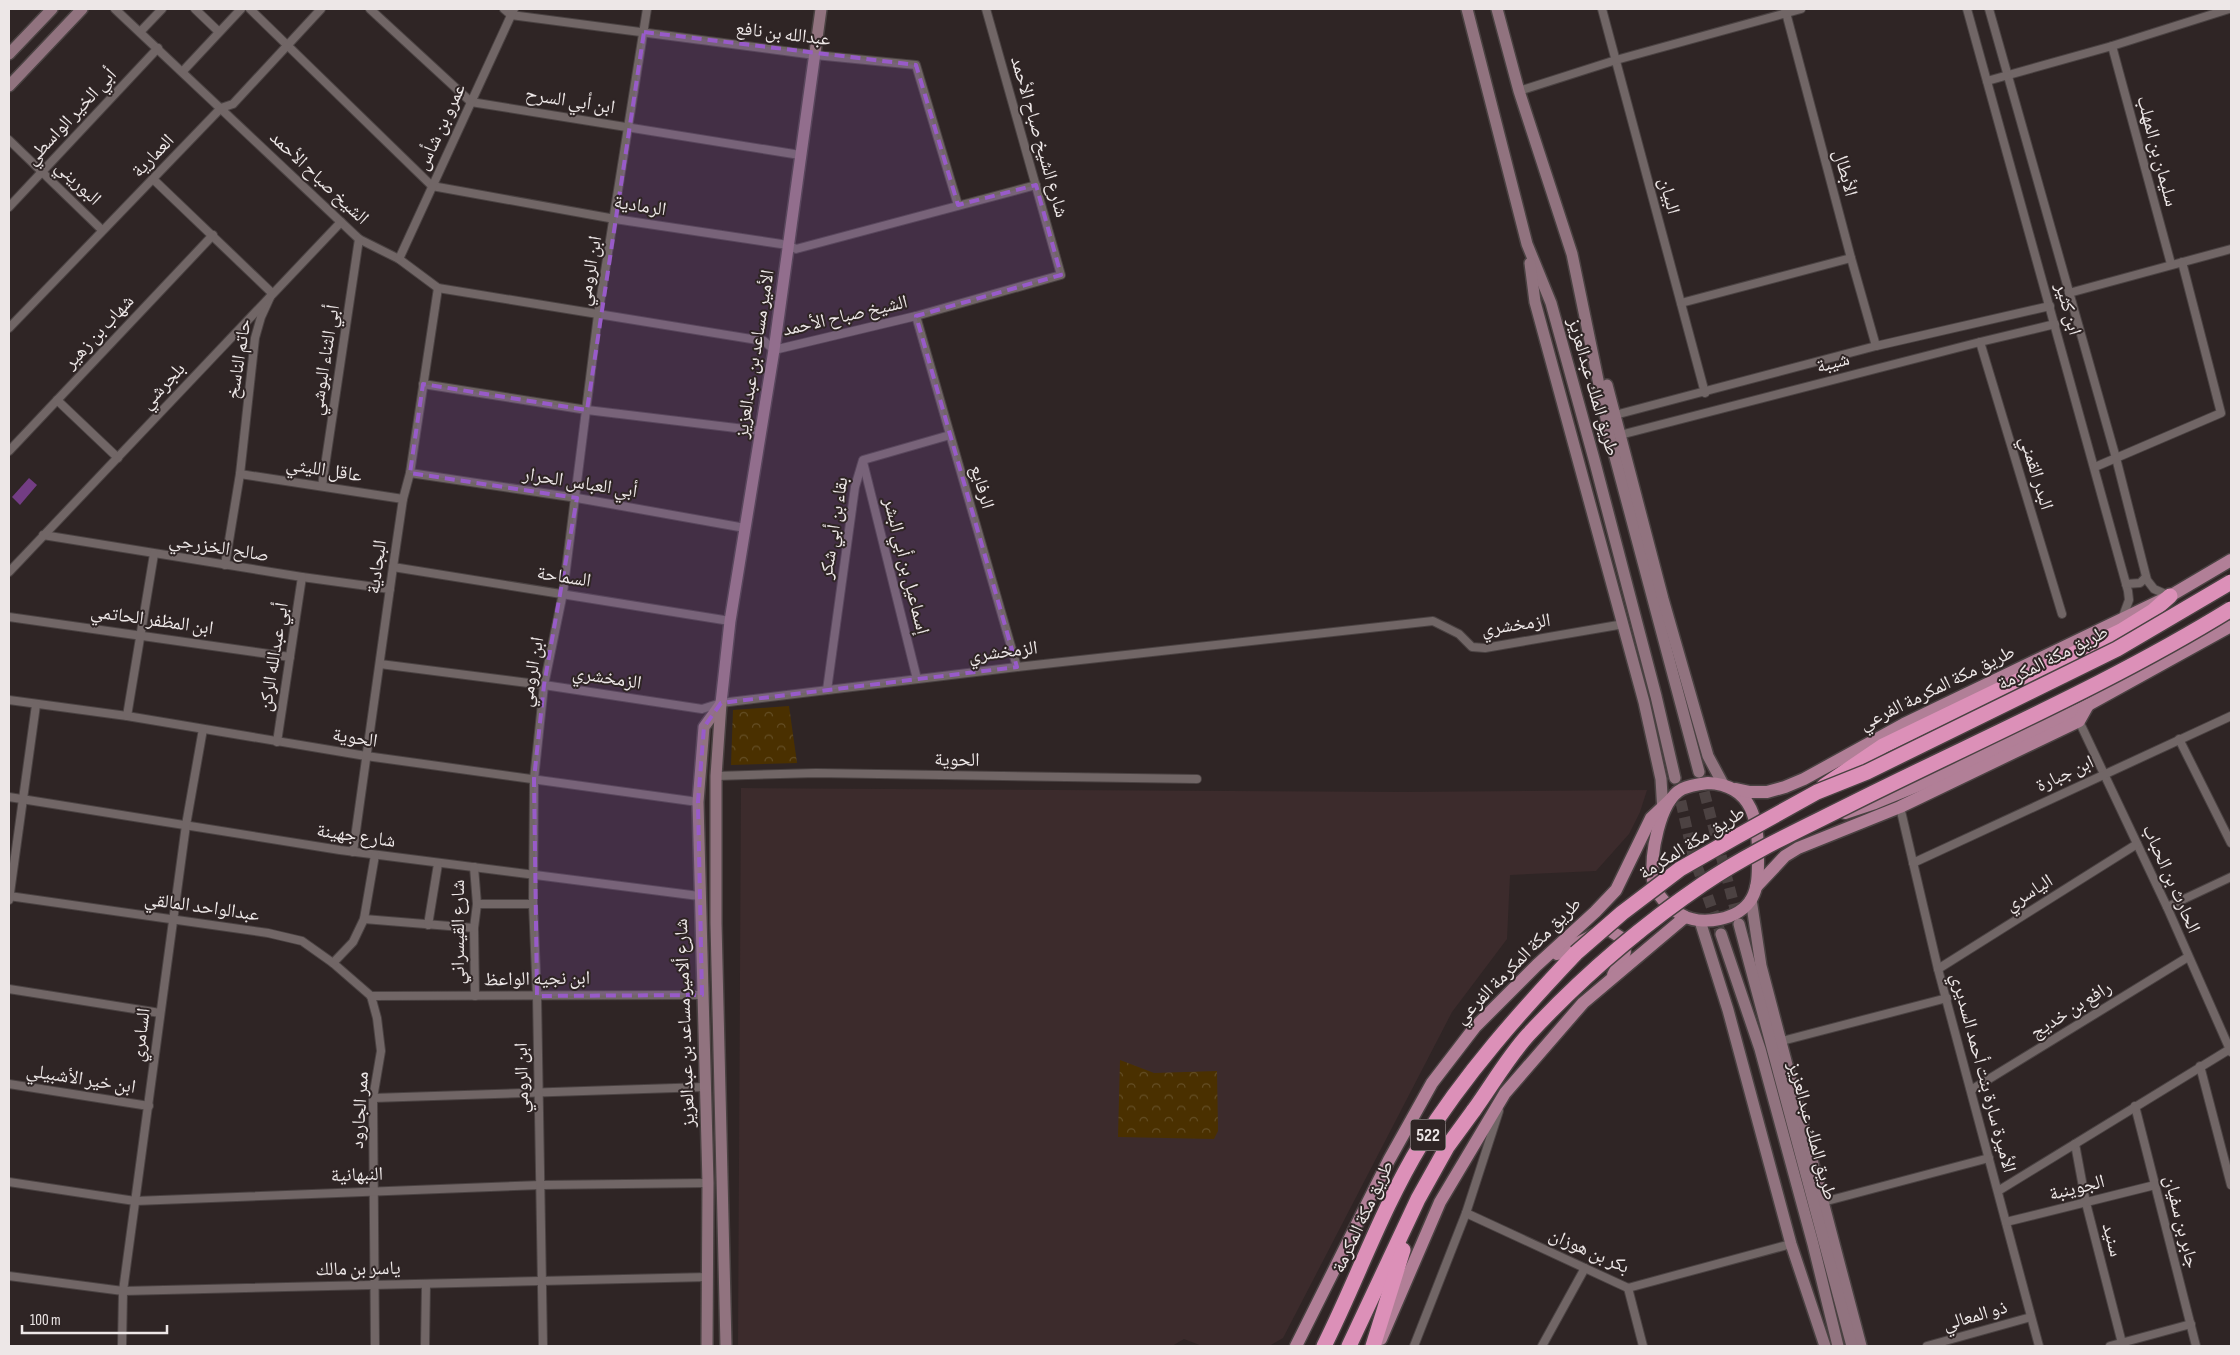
<svg xmlns="http://www.w3.org/2000/svg" width="2240" height="1355" viewBox="0 0 2240 1355" font-family="'Sofia Sans Condensed','Noto Naskh Arabic',sans-serif">
<defs>
<pattern id="forest-crowns" width="20" height="18" patternUnits="userSpaceOnUse" patternTransform="scale(1.25)"><rect width="20" height="18" fill="#4a3000"/><path d="M2 6a3 3 0 1 1 6 0M12 15a3 3 0 1 1 6 0" fill="none" stroke="#644e25"/></pattern>
</defs>
<rect width="100%" height="100%" fill="#2f2525"/>
<polygon fill="#3c2b2c" points="741,788 1404,792 1647,790 1640,812 1629,834 1596,871 1510,875 1507,939 1452,1012 1283,1338 1269,1346 1202,1346 1184,1339 1172,1346 738,1346"/>
<g fill="url(#forest-crowns)">
<polygon points="789,706 797,763 731,765 733,710"/>
<polygon points="1120,1060 1154,1073 1217,1071 1218,1131 1214,1139 1118,1137"/>
</g>
<polygon fill="#733d84" points="29,478 37,485 20,505 12,497"/>
<g fill="none" stroke-linecap="round" stroke-linejoin="round">
<g stroke="#4c4242" stroke-width="11" stroke-dasharray="11 5.5" stroke-linecap="butt">
<polyline points="1700,776 1738,920"/>
<polyline points="1677,785 1693,855 1721,934"/>
</g>
<defs>
<g id="street">
<polyline points="115,9 359,239 399,259 438,288 764,341 774,350 916,316 1061,275 986,9"/>
<polyline points="195,9 218,31"/>
<polyline points="250,9 432,186 615,219 788,245 796,249 1036,185"/>
<polyline points="370,9 471,102 800,155"/>
<polyline points="504,9 511,15 815,55 916,65 958,205"/>
<polyline points="1602,9 1705,393"/>
<polyline points="1785,9 1851,258 1876,346"/>
<polyline points="1967,9 2128,591 2129,600 2122,619"/>
<polyline points="1989,9 2116,458 2147,580 2154,589 2170,596"/>
<polyline points="140,32 162,9"/>
<polyline points="2112,46 2171,264"/>
<polyline points="183,71 241,9"/>
<polyline points="1987,81 2112,46 2229,9"/>
<polyline points="1519,91 1616,60 1801,9"/>
<polyline points="9,140 102,230"/>
<polyline points="153,179 272,293 261,317 255,338 240,474 225,565"/>
<polyline points="9,207 158,48"/>
<polyline points="399,259 514,9"/>
<polyline points="2069,293 2231,249"/>
<polyline points="1681,303 1851,258"/>
<polyline points="916,316 1017,667"/>
<polyline points="9,328 221,108 233,104 321,9"/>
<polyline points="1980,342 2062,614"/>
<polyline points="423,384 587,410 761,431"/>
<polyline points="57,400 118,458"/>
<polyline points="1615,415 1876,346 2050,306"/>
<polyline points="1620,435 1980,342 2055,324"/>
<polyline points="9,451 213,235"/>
<polyline points="863,462 917,679"/>
<polyline points="2095,467 2221,413 2182,262"/>
<polyline points="410,473 577,498 745,528"/>
<polyline points="240,474 403,499"/>
<polyline points="322,486 359,239"/>
<polyline points="43,535 302,577 390,589"/>
<polyline points="393,567 730,621"/>
<polyline points="9,572 341,222"/>
<polyline points="2126,584 2140,583 2146,577"/>
<polyline points="9,617 290,657"/>
<polyline points="380,664 544,685 702,709 721,703 1017,667 1433,621 1459,634 1472,647 1485,648 1624,624"/>
<polyline points="827,690 855,487 863,460 950,435"/>
<polyline points="9,700 127,716 366,756 698,802"/>
<polyline points="127,716 154,554"/>
<polyline points="2079,721 2167,907 2231,1052"/>
<polyline points="2179,739 2231,843"/>
<polyline points="277,742 302,577"/>
<polyline points="716,776 816,773 1197,779"/>
<polyline points="9,797 340,850 699,896"/>
<polyline points="1900,807 1938,969 2039,1346"/>
<polyline points="353,852 393,567 403,499 410,473 438,288"/>
<polyline points="1913,863 2231,716"/>
<polyline points="474,867 477,904 474,928 475,996"/>
<polyline points="9,896 268,933 302,941 333,963 371,996"/>
<polyline points="9,900 36,705"/>
<polyline points="477,904 533,904"/>
<polyline points="2167,907 2231,877"/>
<polyline points="364,919 474,928"/>
<polyline points="428,925 438,864"/>
<polyline points="333,963 353,942 364,919 375,855"/>
<polyline points="1938,969 2137,844"/>
<polyline points="9,989 160,1013"/>
<polyline points="371,996 377,1018 381,1051 373,1098 375,1346"/>
<polyline points="371,996 702,995"/>
<polyline points="1782,1041 1947,998"/>
<polyline points="2200,1066 2231,1185"/>
<polyline points="9,1084 149,1106"/>
<polyline points="1971,1090 2188,957"/>
<polyline points="373,1098 705,1087"/>
<polyline points="2135,1106 2196,1346"/>
<polyline points="2075,1144 2086,1203 2122,1343"/>
<polyline points="9,1182 135,1201 541,1185 708,1183"/>
<polyline points="1998,1191 2230,1049"/>
<polyline points="1823,1202 1989,1158"/>
<polyline points="1466,1213 1628,1288 1791,1244"/>
<polyline points="2006,1222 2155,1185"/>
<polyline points="9,1276 123,1291 708,1277"/>
<polyline points="1628,1288 1643,1346"/>
<polyline points="122,1346 123,1291 186,825 203,729"/>
<polyline points="425,1346 426,1284"/>
<polyline points="543,1346 537,996 533,904 534,779 544,685 563,593 598,315 647,9"/>
<polyline points="1414,1346 1466,1213 1499,1111"/>
<polyline points="1542,1346 1585,1268"/>
<polyline points="1927,1346 2031,1317"/>
<polyline points="2110,1346 2191,1324"/>
</g>
<g id="secondary">
<polyline points="1467,9 1527,244 1551,303 1594,459 1656,696 1675,778"/>
<polyline points="1497,9 1519,91 1572,254 1610,438 1699,772"/>
<polyline points="9,54 52,9"/>
<polyline points="9,86 82,9"/>
<polyline points="1530,263 1535,302 1644,702 1661,779 1663,812"/>
<polyline points="1607,385 1663,599 1708,756 1723,784"/>
<polyline points="1751,899 1761,966 1861,1346"/>
<polyline points="1700,921 1728,1010 1791,1244 1825,1346"/>
<polyline points="1739,924 1852,1346"/>
<polyline points="1721,934 1760,1049 1813,1244 1838,1346"/>
<polyline points="707,1346 708,1183 698,802 704,727 720,705"/>
<polyline points="726,1346 716,923 716,776 721,703 730,621 774,350 821,9"/>
</g>
<g id="primary">
<path d="M1708,783C1754,785 1759,823 1758,861C1758,873 1758,887 1752,898C1740,920 1701,927 1680,914C1668,906 1656,896 1653,880C1650,856 1659,801 1682,789C1690,785 1700,784 1708,783Z"/>
<polyline points="1736,789 1750,792 1767,792 1785,787 1804,779 1904,724 2170,596 2231,560"/>
<polyline points="1845,813 1875,803 1929,781 2088,705 2231,626"/>
<polyline points="1756,887 1785,856 1798,848 1900,807 2079,721 2088,705"/>
<polyline points="1557,954 1595,934 1609,930 1620,937 1625,952 1613,975"/>
<polyline points="1381,1339 1440,1202 1505,1093 1583,1003 1685,917"/>
<polyline points="1296,1346 1389,1160 1432,1083 1475,1027 1537,965 1595,912 1616,890 1651,818 1670,800"/>
</g>
<g id="highway">
<polyline points="1824,786 1883,746 2121,631 2153,611 2170,596"/>
<path d="M1324,1346C1357,1280 1382,1208 1421,1144C1465,1074 1520,1012 1576,953"/>
<polyline points="1349,1346 1418,1199 1447,1147 1474,1110"/>
<polyline points="1373,1346 1403,1250"/>
</g>
</defs>
<use href="#street" stroke="#4a4242" stroke-width="10"/>
<use href="#secondary" stroke="#4a4242" stroke-width="14"/>
<use href="#primary" stroke="#4a4242" stroke-width="15"/>
<use href="#highway" stroke="#4a4242" stroke-width="18"/>
<use href="#street" stroke="#716666" stroke-width="8"/>
<use href="#secondary" stroke="#91737f" stroke-width="11"/>
<use href="#primary" stroke="#b17f97" stroke-width="12"/>
<use href="#highway" stroke="#dc90b8" stroke-width="15"/>
<defs>
<g id="highway-bridge">
<polyline points="1576,953 1622,913 1680,869 1736,837 1817,792 1867,772 2117,649 2231,582"/>
<path d="M1474,1110C1492,1085 1508,1057 1528,1035C1580,979 1640,927 1703,884C1747,854 1797,831 1845,807C1974,742 2108,685 2231,609"/>
</g>
</defs>
<use href="#highway-bridge" stroke="#4a4242" stroke-width="18" stroke-linecap="butt"/>
<use href="#highway-bridge" stroke="#dc90b8" stroke-width="15"/>
</g>
<path fill="#985bc9" fill-opacity="0.2" stroke="#985bc9" stroke-width="4" stroke-dasharray="10 6" stroke-linejoin="round" d="M644,32L916,65L958,205L1036,185L1061,275L916,316L1017,667L721,703L704,727L698,802L702,995L537,996L534,779L544,685L577,498L410,473L423,384L587,410Z"/>
<g text-anchor="middle" dominant-baseline="central" stroke-width="4" stroke-linejoin="round" paint-order="stroke">
<rect fill="#2f2525" stroke="#b4adad" stroke-width="1" x="1410.5" y="1119.5" width="35" height="31" rx="4"/>
<g font-size="18" font-weight="bold" fill="#ede7e7">
<text x="1428" y="1135">522</text>
</g>
<g font-size="19" fill="#ede7e7" stroke="#2f2525">
<text transform="translate(783 34) rotate(7)">عبدالله بن نافع</text>
<text transform="translate(570 101) rotate(9)">ابن أبي السرح</text>
<text transform="translate(71 117) rotate(-47)">أبي الخير الواسطي</text>
<text transform="translate(441 127) rotate(-65)">عمرو بن شأس</text>
<text transform="translate(1039 137) rotate(74)">شارع الشيخ صباح الأحمد</text>
<text transform="translate(2157 151) rotate(75)">سليمان بن المهلب</text>
<text transform="translate(153 156) rotate(-46)">العمارية</text>
<text transform="translate(1845 173) rotate(75)">الأبطال</text>
<text transform="translate(319 178) rotate(43)">الشيخ صباح الأحمد</text>
<text transform="translate(78 183) rotate(44)">البوريني</text>
<text transform="translate(1669 196) rotate(75)">البيان</text>
<text transform="translate(640 206) rotate(9)">الرمادية</text>
<text transform="translate(590 271) rotate(-80)">ابن الرومي</text>
<text transform="translate(2068 309) rotate(74)">ابن كثير</text>
<text transform="translate(845 316) rotate(-13)">الشيخ صباح الأحمد</text>
<text transform="translate(99 332) rotate(-47)">شهاب بن زهير</text>
<text transform="translate(755 354) rotate(-81)">الأمير مساعد بن عبدالعزيز</text>
<text transform="translate(239 359) rotate(-81)">حاتم الناسخ</text>
<text transform="translate(325 360) rotate(-81)">أبي الثناء البوشي</text>
<text transform="translate(1833 363) rotate(-15)">شيبة</text>
<text transform="translate(163 386) rotate(-47)">بلجرشي</text>
<text transform="translate(1593 387) rotate(74)">طريق الملك عبدالعزيز</text>
<text transform="translate(324 470) rotate(9)">عاقل الليثي</text>
<text transform="translate(2036 473) rotate(73)">البدر القمني</text>
<text transform="translate(580 483) rotate(9)">أبي العباس الحرار</text>
<text transform="translate(982 487) rotate(74)">الرفايع</text>
<text transform="translate(834 528) rotate(-81)">بقاء بن أبي شكر</text>
<text transform="translate(219 548) rotate(9)">صالح الخزرجي</text>
<text transform="translate(906 566) rotate(76)">إسماعيل بن أبي البشر</text>
<text transform="translate(377 567) rotate(-82)">البجادية</text>
<text transform="translate(564 577) rotate(9)">السماحة</text>
<text transform="translate(152 620) rotate(8)">ابن المظفر الحاتمي</text>
<text transform="translate(1516 625) rotate(-8)">الزمخشري</text>
<text transform="translate(1003 652) rotate(-7)">الزمخشري</text>
<text transform="translate(274 657) rotate(-81)">أبي عبدالله الركن</text>
<text transform="translate(2053 658) rotate(-27)">طريق مكة المكرمة</text>
<text transform="translate(532 672) rotate(-80)">ابن الرومي</text>
<text transform="translate(607 678) rotate(9)">الزمخشري</text>
<text transform="translate(1937 688) rotate(-26)">طريق مكة المكرمة الفرعي</text>
<text transform="translate(355 738) rotate(9)">الحوية</text>
<text transform="translate(957 760) rotate(1)">الحوية</text>
<text transform="translate(2065 774) rotate(-25)">ابن جبارة</text>
<text transform="translate(356 836) rotate(8)">شارع جهينة</text>
<text transform="translate(1692 843) rotate(-32)">طريق مكة المكرمة</text>
<text transform="translate(2171 879) rotate(66)">الحارث بن الحباب</text>
<text transform="translate(2029 893) rotate(-32)">الياسري</text>
<text transform="translate(202 907) rotate(8)">عبدالواحد المالقي</text>
<text transform="translate(458 932) rotate(-90)">شارع القيسراني</text>
<text transform="translate(1518 961) rotate(-45)">طريق مكة المكرمة الفرعي</text>
<text transform="translate(537 979) rotate(-1)">ابن نجيه الواعظ</text>
<text transform="translate(2071 1010) rotate(-32)">رافع بن خديج</text>
<text transform="translate(685 1023) rotate(-92)">شارع ألامير مساعد بن عبدالعزيز</text>
<text transform="translate(141 1035) rotate(-83)">السامري</text>
<text transform="translate(1983 1073) rotate(75)">الأميرة سارة بنت أحمد السديري</text>
<text transform="translate(522 1078) rotate(-91)">ابن الرومي</text>
<text transform="translate(81 1079) rotate(9)">ابن خير الأشبيلي</text>
<text transform="translate(360 1110) rotate(-86)">ممر الجارود</text>
<text transform="translate(1812 1131) rotate(75)">طريق الملك عبدالعزيز</text>
<text transform="translate(357 1175) rotate(-2)">النبهانية</text>
<text transform="translate(2077 1188) rotate(-14)">الجوينبة</text>
<text transform="translate(1363 1217) rotate(-65)">طريق مكة المكرمة</text>
<text transform="translate(2181 1222) rotate(76)">جابر بن سفيان</text>
<text transform="translate(2112 1240) rotate(75)">سنيد</text>
<text transform="translate(1589 1251) rotate(24)">بكر بن هوزان</text>
<text transform="translate(358 1269) rotate(-1)">ياسر بن مالك</text>
<text transform="translate(1975 1316) rotate(-16)">ذو المعالي</text>
</g>
</g>
<rect width="2240" height="1355" fill="none" stroke="#ede7e7" stroke-width="20"/>
<path d="M22 1325v8h145v-8" fill="none" stroke="#ede7e7" stroke-width="2.5"/>
<text x="30" y="1325" font-size="15" fill="#ede7e7" stroke="#2f2525" stroke-width="4" paint-order="stroke">100 m</text>
</svg>
